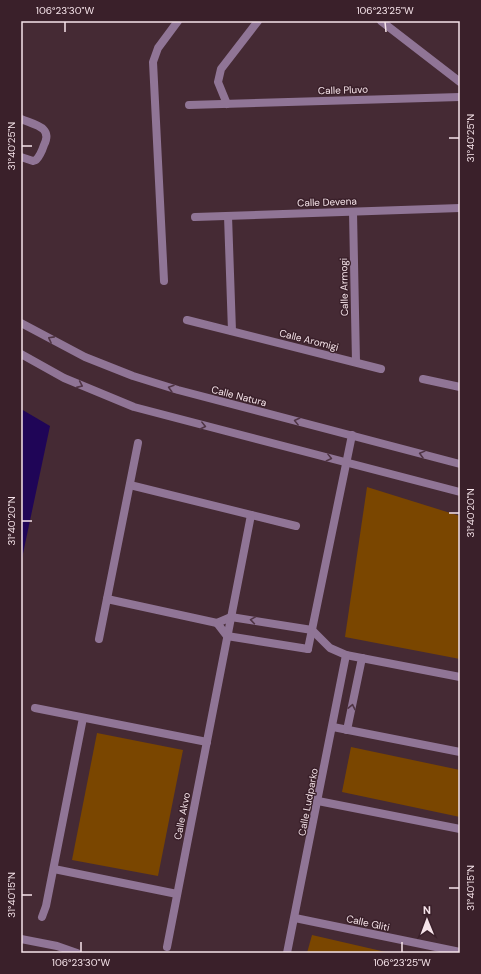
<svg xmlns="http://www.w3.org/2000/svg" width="481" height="974" viewBox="0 0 481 974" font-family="'DM Sans',sans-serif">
<rect width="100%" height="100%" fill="#452a34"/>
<g fill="#7a4600">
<polygon points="367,487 460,516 460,659 345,637"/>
<polygon points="97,733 183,750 158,876 72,860"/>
<polygon points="351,747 460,770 460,817 342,792"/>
<polygon points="312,935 390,953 307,953"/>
</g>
<polygon fill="#1f0557" points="21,409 50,426 21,563"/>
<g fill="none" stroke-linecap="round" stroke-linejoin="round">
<g stroke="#907596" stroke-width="8">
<polyline points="164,281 153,62 158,48 178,21"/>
<polyline points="21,939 57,946 77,953"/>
</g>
<g stroke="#907596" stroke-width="8">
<polyline points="381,21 460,82"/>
<polyline points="227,104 218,82 221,69 258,21"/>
<polyline points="189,105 460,97"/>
<path d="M21,119C35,125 53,127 44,145C42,151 40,156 36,160L33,161L21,157"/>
<polyline points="353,212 356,362"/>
<polyline points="228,216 232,331"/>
<polyline points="195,217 460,208"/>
<polyline points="187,320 381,369"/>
<polyline points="21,323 85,357 133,376 178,390 460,464"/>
<polyline points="21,354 64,378 134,407 460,492"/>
<polyline points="423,379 460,387"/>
<polyline points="130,485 296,526"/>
<polyline points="107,599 217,623 231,617 312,630 330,648 346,655 460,677"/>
<polyline points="217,623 227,636 308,649"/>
<polyline points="99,639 138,443"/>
<polyline points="308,649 352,435"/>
<polyline points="35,708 207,742"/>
<polyline points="333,727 460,752"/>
<polyline points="347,730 362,658"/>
<polyline points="318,801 460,829"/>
<polyline points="54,869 177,894"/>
<polyline points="42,917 46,906 83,718"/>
<polyline points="295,918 460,952"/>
<polyline points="167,947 251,515"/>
<polyline points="287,953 346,655"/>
</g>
</g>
<defs><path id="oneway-chevron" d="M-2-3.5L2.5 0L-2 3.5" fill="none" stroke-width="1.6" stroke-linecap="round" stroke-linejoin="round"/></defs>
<g stroke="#503545">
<use href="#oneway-chevron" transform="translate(51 339) rotate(-152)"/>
<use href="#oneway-chevron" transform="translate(80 385) rotate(24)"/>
<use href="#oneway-chevron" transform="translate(171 388) rotate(-163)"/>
<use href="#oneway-chevron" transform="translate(297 421) rotate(-166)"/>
<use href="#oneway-chevron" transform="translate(203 426) rotate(14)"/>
<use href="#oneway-chevron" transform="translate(422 454) rotate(-165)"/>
<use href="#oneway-chevron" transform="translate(329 458) rotate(14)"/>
<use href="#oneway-chevron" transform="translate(253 620) rotate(-171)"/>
<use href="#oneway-chevron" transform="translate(352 707) rotate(-78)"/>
</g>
<path fill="none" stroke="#f6e4ea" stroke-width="1.5" d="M65,22V32M385,22L386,32M449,138H459M22,146H32M449,513H459M22,521H32M449,888H459M22,895H32M81,942V952M402,942V952"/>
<g text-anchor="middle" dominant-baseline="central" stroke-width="3" stroke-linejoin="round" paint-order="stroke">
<g font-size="10" fill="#f6e4ea" stroke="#3a202a">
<text transform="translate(343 90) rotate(-2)">Calle Pluvo</text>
<text transform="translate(327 202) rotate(-2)">Calle Devena</text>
<text transform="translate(344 287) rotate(-91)">Calle Armogi</text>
<text transform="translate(309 340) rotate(14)">Calle Aromigi</text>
<text transform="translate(239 396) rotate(14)">Calle Natura</text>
<text transform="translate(308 802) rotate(-79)">Calle Ludparko</text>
<text transform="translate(182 816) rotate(-79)">Calle Akvo</text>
<text transform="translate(368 923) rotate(12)">Calle Gliti</text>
</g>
</g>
<rect width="481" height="974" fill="none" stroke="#3a202a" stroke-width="44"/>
<g transform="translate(427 920) rotate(359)" stroke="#3a202a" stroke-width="3" paint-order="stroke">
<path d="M0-3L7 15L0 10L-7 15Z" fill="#f6e4ea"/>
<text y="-6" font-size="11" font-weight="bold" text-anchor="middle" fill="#f6e4ea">N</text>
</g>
<rect x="22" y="22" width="437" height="930" fill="none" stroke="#f6e4ea" stroke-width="1.5"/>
<g font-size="10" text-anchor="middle" fill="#f6e4ea">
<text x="65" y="14">106°23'30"W</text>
<text x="385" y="14">106°23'25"W</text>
<text transform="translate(470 138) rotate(-90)" y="4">31°40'25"N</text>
<text transform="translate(11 146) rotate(-90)" y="4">31°40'25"N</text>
<text transform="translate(470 513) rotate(-90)" y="4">31°40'20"N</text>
<text transform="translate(11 521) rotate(-90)" y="4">31°40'20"N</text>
<text transform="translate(470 888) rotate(-90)" y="4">31°40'15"N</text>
<text transform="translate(11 895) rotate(-90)" y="4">31°40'15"N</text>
<text x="81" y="966">106°23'30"W</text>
<text x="402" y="966">106°23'25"W</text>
</g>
</svg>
